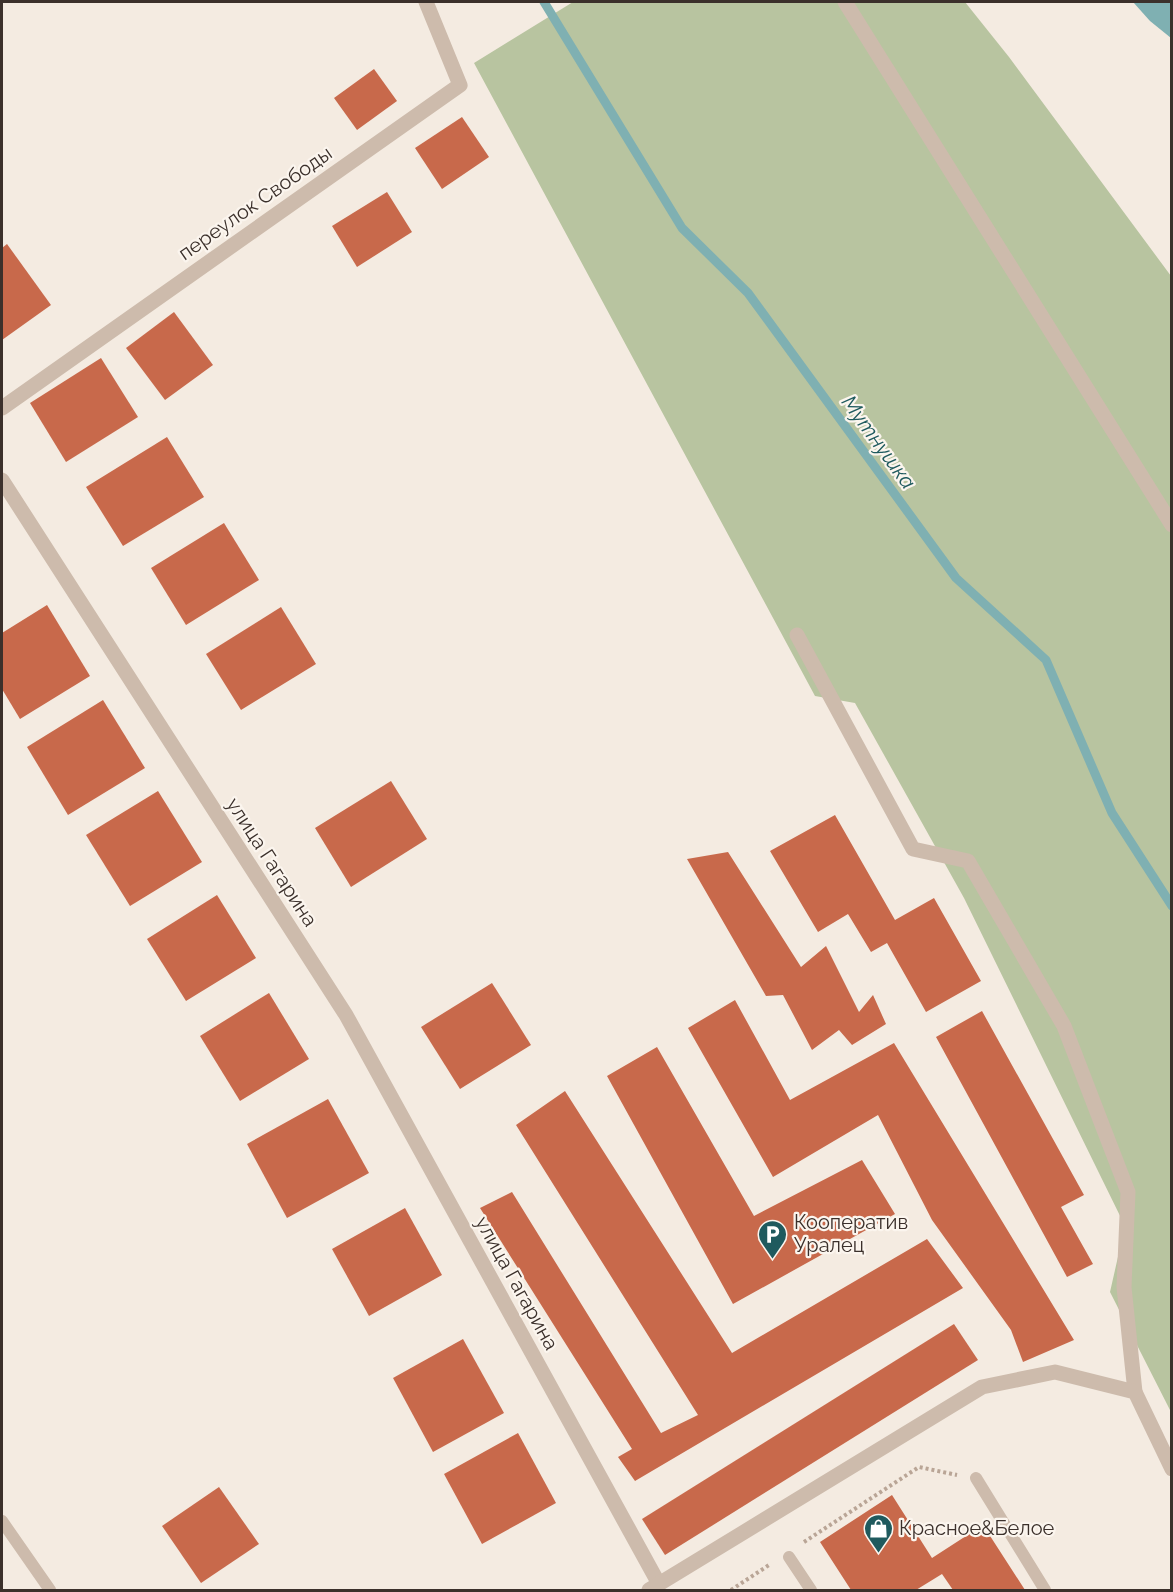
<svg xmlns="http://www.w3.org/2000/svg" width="1173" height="1592" viewBox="0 0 1173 1592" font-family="Raleway,sans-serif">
<rect width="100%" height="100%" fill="#f4ebe1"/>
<polygon fill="#b8c4a0" points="573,2 965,2 1009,57 1171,276 1171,1412 1110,1292 1125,1226 964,898 855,703 815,696 474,63"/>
<polygon fill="#7fb0b2" points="1133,2 1171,2 1171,38 1150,21"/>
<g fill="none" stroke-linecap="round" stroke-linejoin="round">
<polyline stroke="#7fb0b2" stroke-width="9" points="544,2 682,228 748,293 956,578 1046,660 1112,813 1172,906"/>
</g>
<g fill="#c8694b">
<polygon points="374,69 397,101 357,130 334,98"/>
<polygon points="462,117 489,157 442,189 415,148"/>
<polygon points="387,192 412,232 357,267 332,226"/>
<polygon points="7,244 51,305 2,340 2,248"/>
<polygon points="174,312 213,365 165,400 126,348"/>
<polygon points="101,358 138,417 66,462 30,403"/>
<polygon points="167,437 204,497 123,546 86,487"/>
<polygon points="224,523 259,580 186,625 151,568"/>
<polygon points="47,605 90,676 20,719 2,689 2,633"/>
<polygon points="281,607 316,664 241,710 206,654"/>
<polygon points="103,700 145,768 68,815 27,747"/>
<polygon points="391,781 427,839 351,887 315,828"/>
<polygon points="158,791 202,862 130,906 86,835"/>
<polygon points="835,815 895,920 934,898 981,981 926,1012 887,943 871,952 848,914 818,932 770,851"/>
<polygon points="728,852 801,967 826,946 859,1012 873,995 886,1024 852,1045 839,1030 812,1050 783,995 766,996 687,859"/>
<polygon points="217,895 256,958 186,1001 147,939"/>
<polygon points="492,983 531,1045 460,1089 421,1027"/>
<polygon points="269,993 309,1059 240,1101 200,1036"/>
<polygon points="735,1000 790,1100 894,1043 1074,1340 1023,1362 1011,1330 932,1220 878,1115 773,1177 688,1028"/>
<polygon points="982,1011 1084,1195 1061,1207 1093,1264 1067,1277 936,1037"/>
<polygon points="657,1047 754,1216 862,1160 895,1214 733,1304 607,1076"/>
<polygon points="565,1091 732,1353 927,1239 963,1288 635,1481 618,1457 632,1449 480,1208 512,1192 661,1433 698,1415 516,1125"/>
<polygon points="328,1099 369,1173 287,1218 247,1144"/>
<polygon points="405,1208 442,1275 369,1316 332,1249"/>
<polygon points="954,1324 978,1360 665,1555 642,1519"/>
<polygon points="463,1339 504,1413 433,1452 393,1378"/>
<polygon points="518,1433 556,1503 482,1544 444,1474"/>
<polygon points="219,1487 259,1544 201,1583 162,1526"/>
<polygon points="892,1495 932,1558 983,1525 1025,1590 953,1590 942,1574 916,1590 851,1590 820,1542"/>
</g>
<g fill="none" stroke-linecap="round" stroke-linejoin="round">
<g stroke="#b9a596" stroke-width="4" stroke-dasharray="3 3" stroke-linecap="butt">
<polyline points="804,1542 919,1467 957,1475"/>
<polyline points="731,1590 769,1565"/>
</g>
<g stroke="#cdbbac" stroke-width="12">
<polyline points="976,1478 1045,1590"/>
<polyline points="2,1521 50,1590"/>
<polyline points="789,1557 811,1590"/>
</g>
<g stroke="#cdbbac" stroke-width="15">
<polyline points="845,2 1172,525"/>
<polyline points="2,408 460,85 426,2"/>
<polyline points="2,480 346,1015 659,1584"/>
<polyline points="797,635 913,849 968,861 1064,1026 1128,1192 1124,1287 1135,1392"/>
<polyline points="649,1590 982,1387 1055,1372 1135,1392 1172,1469"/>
</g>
</g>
<defs>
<symbol id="parking-pin" viewBox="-11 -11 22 30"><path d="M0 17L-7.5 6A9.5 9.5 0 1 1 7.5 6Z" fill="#1f5a5e" stroke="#fbf5ee"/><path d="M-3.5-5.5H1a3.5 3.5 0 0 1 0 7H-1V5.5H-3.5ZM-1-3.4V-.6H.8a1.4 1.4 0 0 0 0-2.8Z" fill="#fff"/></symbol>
<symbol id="shop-pin" viewBox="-11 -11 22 30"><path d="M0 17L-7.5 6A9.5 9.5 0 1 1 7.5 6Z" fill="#1f5a5e" stroke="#fbf5ee"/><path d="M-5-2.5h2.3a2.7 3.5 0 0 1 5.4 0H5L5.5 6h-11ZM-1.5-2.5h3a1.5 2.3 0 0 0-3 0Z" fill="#fff"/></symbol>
</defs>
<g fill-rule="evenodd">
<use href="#parking-pin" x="756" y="1218" width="33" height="45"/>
<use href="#shop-pin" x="862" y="1512" width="33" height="45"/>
</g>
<g text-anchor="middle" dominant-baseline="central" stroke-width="4.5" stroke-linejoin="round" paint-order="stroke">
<g font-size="20" fill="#3b302b" stroke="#fbf5ee">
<text transform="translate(255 203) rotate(-35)">переулок Свободы</text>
<text transform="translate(272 862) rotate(57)">улица Гагарина</text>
<text transform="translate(517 1283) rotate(61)">улица Гагарина</text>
</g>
<g font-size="20" fill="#3b302b" stroke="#fbf5ee" text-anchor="start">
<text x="794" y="1222">Кооператив<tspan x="794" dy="23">Уралец</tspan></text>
<text x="899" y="1528">Красное&amp;Белое</text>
</g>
<g font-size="21" font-style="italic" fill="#1f5a5e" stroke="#fbf5ee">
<text transform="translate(879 442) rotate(54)">Мутнушка</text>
</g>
</g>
<rect width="1173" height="1592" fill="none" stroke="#3b302b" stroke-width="6"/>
</svg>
